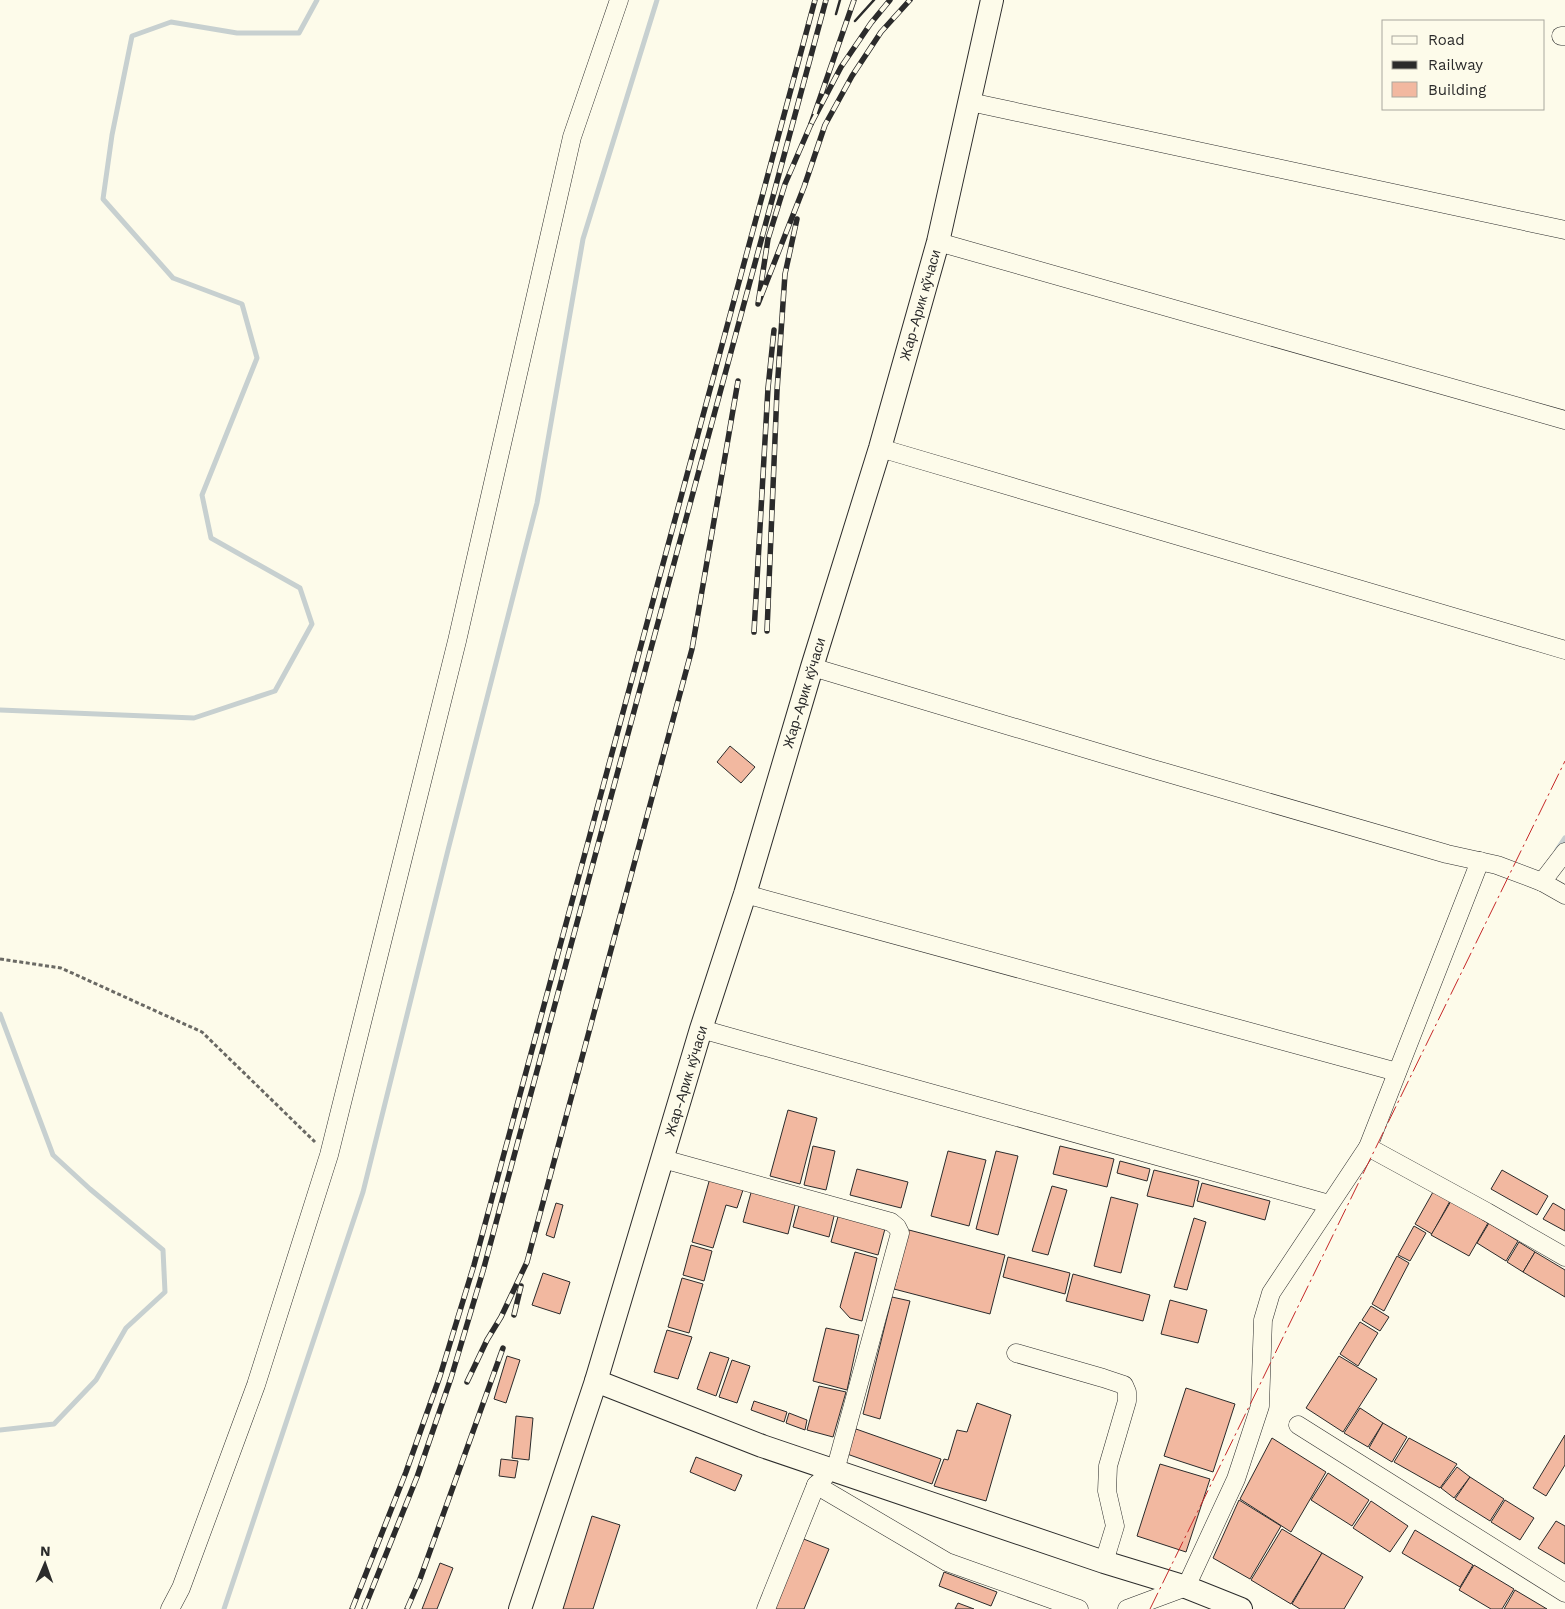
<svg xmlns="http://www.w3.org/2000/svg" width="1565" height="1609" viewBox="0 0 1565 1609" font-family="'Work Sans',sans-serif">
<rect width="100%" height="100%" fill="#fdfbea"/>
<g fill="none" stroke-linecap="round" stroke-linejoin="round">
<g stroke="#c7d0d0" stroke-width="5">
<polyline points="0,710 194,718 275,691 312,624 300,588 211,538 202,495 257,358 242,304 173,278 103,199 112,135 132,36 171,22 237,33 299,33 317,0"/>
<polyline points="1557,850 1565,838"/>
<polyline points="0,1014 53,1155 90,1189 163,1250 165,1292 126,1328 96,1380 54,1424 0,1430"/>
<polyline points="224,1609 363,1192 448,850 537,503 583,239 657,0"/>
</g>
</g>
<g fill="#f2b8a0" stroke="#2b2b2b">
<polygon points="730,746 755,767 741,783 717,762"/>
<polygon points="788,1110 817,1118 800,1184 770,1176"/>
<polygon points="813,1146 835,1151 826,1190 804,1185"/>
<polygon points="1060,1146 1114,1159 1107,1187 1053,1174"/>
<polygon points="948,1151 986,1160 969,1226 931,1216"/>
<polygon points="996,1151 1018,1156 998,1235 976,1229"/>
<polygon points="1120,1161 1150,1169 1147,1181 1117,1173"/>
<polygon points="857,1169 908,1182 901,1208 850,1195"/>
<polygon points="1154,1170 1199,1181 1193,1207 1147,1196"/>
<polygon points="1502,1170 1548,1196 1537,1215 1491,1189"/>
<polygon points="710,1178 744,1187 737,1208 726,1205 713,1248 692,1242"/>
<polygon points="1202,1183 1270,1201 1265,1220 1197,1201"/>
<polygon points="1052,1186 1067,1190 1048,1255 1032,1251"/>
<polygon points="752,1189 796,1201 788,1234 743,1222"/>
<polygon points="1433,1192 1450,1201 1432,1234 1415,1224"/>
<polygon points="1111,1197 1138,1204 1121,1273 1094,1266"/>
<polygon points="1451,1201 1488,1223 1469,1256 1431,1235"/>
<polygon points="800,1202 835,1212 829,1237 793,1227"/>
<polygon points="556,1203 563,1205 554,1238 546,1235"/>
<polygon points="1553,1203 1565,1210 1565,1231 1543,1219"/>
<polygon points="839,1213 886,1225 878,1255 831,1242"/>
<polygon points="1194,1218 1206,1222 1187,1290 1174,1287"/>
<polygon points="1489,1223 1518,1241 1506,1261 1477,1243"/>
<polygon points="1414,1226 1426,1233 1410,1261 1398,1255"/>
<polygon points="909,1230 1005,1255 990,1314 894,1289"/>
<polygon points="1519,1242 1535,1252 1523,1272 1507,1262"/>
<polygon points="691,1245 712,1251 704,1281 683,1275"/>
<polygon points="855,1252 877,1258 862,1321 850,1318 840,1307"/>
<polygon points="1535,1252 1565,1270 1565,1297 1523,1272"/>
<polygon points="1397,1256 1409,1263 1384,1311 1372,1304"/>
<polygon points="1008,1257 1070,1273 1065,1294 1003,1277"/>
<polygon points="543,1273 570,1282 560,1314 532,1305"/>
<polygon points="1073,1274 1150,1295 1143,1321 1066,1301"/>
<polygon points="682,1278 703,1284 689,1333 668,1327"/>
<polygon points="892,1297 910,1301 880,1419 863,1414"/>
<polygon points="1170,1300 1207,1310 1198,1343 1161,1334"/>
<polygon points="1371,1306 1389,1317 1380,1331 1362,1320"/>
<polygon points="1360,1322 1378,1333 1358,1366 1340,1354"/>
<polygon points="826,1328 859,1335 847,1390 813,1381"/>
<polygon points="667,1330 692,1337 678,1379 654,1372"/>
<polygon points="710,1352 729,1358 716,1396 697,1389"/>
<polygon points="507,1356 520,1360 506,1403 494,1399"/>
<polygon points="1339,1356 1377,1379 1343,1432 1306,1408"/>
<polygon points="732,1360 750,1366 737,1403 719,1397"/>
<polygon points="819,1386 846,1392 833,1437 807,1430"/>
<polygon points="1186,1388 1235,1404 1213,1472 1164,1456"/>
<polygon points="754,1401 787,1412 784,1422 751,1410"/>
<polygon points="977,1403 1011,1415 986,1501 934,1486 944,1459 948,1460 957,1430 967,1432"/>
<polygon points="1360,1408 1383,1423 1368,1447 1344,1433"/>
<polygon points="789,1413 807,1420 805,1430 786,1423"/>
<polygon points="516,1416 533,1418 529,1460 512,1458"/>
<polygon points="1383,1423 1407,1437 1392,1462 1369,1448"/>
<polygon points="856,1429 941,1459 932,1484 847,1454"/>
<polygon points="1565,1435 1565,1465 1546,1496 1533,1488"/>
<polygon points="1272,1438 1326,1472 1291,1532 1240,1499"/>
<polygon points="1409,1438 1457,1464 1440,1488 1394,1462"/>
<polygon points="696,1457 742,1475 735,1491 690,1472"/>
<polygon points="501,1459 518,1461 515,1478 499,1476"/>
<polygon points="1160,1464 1210,1479 1186,1552 1137,1536"/>
<polygon points="1457,1467 1470,1477 1454,1498 1441,1488"/>
<polygon points="1328,1473 1369,1500 1352,1526 1311,1500"/>
<polygon points="1470,1477 1504,1499 1490,1521 1455,1499"/>
<polygon points="1239,1500 1281,1526 1250,1579 1213,1558"/>
<polygon points="1505,1500 1534,1518 1520,1540 1491,1522"/>
<polygon points="1371,1501 1408,1526 1390,1552 1353,1528"/>
<polygon points="592,1516 620,1525 593,1609 563,1609"/>
<polygon points="1556,1521 1565,1526 1565,1564 1538,1548"/>
<polygon points="1282,1529 1322,1553 1291,1604 1251,1580"/>
<polygon points="1415,1530 1473,1565 1460,1587 1402,1553"/>
<polygon points="796,1536 829,1549 804,1609 767,1609"/>
<polygon points="1322,1553 1363,1577 1344,1609 1300,1609 1292,1604"/>
<polygon points="440,1563 453,1568 437,1609 422,1609"/>
<polygon points="1474,1565 1514,1589 1502,1609 1491,1609 1459,1590"/>
<polygon points="944,1572 997,1592 991,1606 939,1586"/>
<polygon points="1515,1590 1547,1609 1504,1609"/>
<polygon points="958,1603 974,1609 955,1609"/>
</g>
<g fill="none" stroke-linecap="round" stroke-linejoin="round">
<defs>
<g id="minor">
<polyline points="1561,36 1565,36"/>
<polyline points="970,102 1565,230"/>
<polyline points="938,242 1565,420"/>
<polyline points="880,448 1565,650"/>
<polyline points="812,667 1150,768 1447,854 1497,865 1542,882 1565,895"/>
<polyline points="1542,882 1565,852"/>
<polyline points="745,894 1397,1072"/>
<polyline points="701,1029 1329,1204"/>
<polyline points="1368,1147 1487,1212 1565,1257"/>
<polyline points="663,1159 891,1222 897,1227 900,1233 835,1471"/>
<polyline points="1016,1353 1103,1378 1124,1385 1127,1392 1127,1401 1108,1466 1107,1491 1115,1526 1104,1562"/>
<polyline points="1298,1425 1565,1593"/>
<polyline points="816,1485 947,1562 1079,1609"/>
<polyline points="170,1609 181,1588 256,1385 329,1155 457,641 572,137 619,0"/>
<polyline points="766,1609 816,1485 824,1478"/>
<polyline points="1127,1609 1186,1587 1236,1479 1260,1406 1263,1320 1271,1293 1368,1147 1480,861"/>
</g>
<g id="major">
<polyline points="596,1381 762,1446 1104,1562 1186,1587 1241,1609"/>
<polyline points="520,1609 596,1381 701,1029 745,894 812,667 880,448 938,242 992,0"/>
</g>
</defs>
<use href="#minor" stroke="#2b2b2b" stroke-width="19"/>
<use href="#major" stroke="#2b2b2b" stroke-width="24"/>
<polyline stroke="#6a6964" stroke-width="3" stroke-dasharray="4 2.5" stroke-linecap="butt" points="0,959 61,968 202,1032 315,1142"/>
<use href="#minor" stroke="#fdfbea" stroke-width="18"/>
<use href="#major" stroke="#fdfbea" stroke-width="22"/>
<defs>
<g id="rail">
<polyline points="854,0 811,124 841,67 871,23 890,0"/>
<polyline points="811,124 785,184 768,239 758,304 804,187 825,125 852,76 881,32 910,0"/>
<polyline points="767,631 777,391 785,274 797,219"/>
<polyline points="754,632 768,388 774,330"/>
<polyline points="514,1315 521,1286"/>
<polyline points="467,1382 487,1340 501,1317 527,1262 692,649 738,381"/>
<polyline points="352,1609 406,1472 440,1376 474,1265 815,0"/>
<polyline points="364,1609 417,1477 451,1378 483,1271 826,0"/>
<polyline points="407,1609 420,1579 503,1348"/>
</g>
</defs>
<use href="#rail" stroke="#2b2b2b" stroke-width="5.5"/>
<use href="#rail" stroke="#fdfbea" stroke-width="4" stroke-dasharray="11" stroke-linecap="butt"/>
<g stroke="#2b2b2b" stroke-width="2.5">
<polyline points="836,14 840,0"/>
<polyline points="855,21 874,0"/>
</g>
<polyline stroke="#c62828" stroke-width="1" stroke-dasharray="18 4 2.5 4" stroke-linecap="butt" points="1150,1609 1565,761"/>
</g>
<g text-anchor="middle" dominant-baseline="central" stroke-width="4" stroke-linejoin="round" paint-order="stroke">
<g font-size="14" fill="#2b2b2b" stroke="#fdfbea">
<text transform="translate(920 305) rotate(-74)">Жар-Арик кўчаси</text>
<text transform="translate(804 693) rotate(-73)">Жар-Арик кўчаси</text>
<text transform="translate(686 1081) rotate(-73)">Жар-Арик кўчаси</text>
</g>
</g>
<rect x="1382" y="20" width="162" height="90" fill="#fdfbea" stroke="#a9a89e"/>
<rect x="1392" y="36" width="25" height="8" fill="#fdfbea" stroke="#a9a89e"/>
<text x="1428" y="45" font-size="15" fill="#2b2b2b">Road</text>
<rect x="1392" y="61" width="25" height="8" fill="#2b2b2b" stroke="#a9a89e"/>
<text x="1428" y="70" font-size="15" fill="#2b2b2b">Railway</text>
<rect x="1392" y="82" width="25" height="15" fill="#f2b8a0" stroke="#a9a89e"/>
<text x="1428" y="95" font-size="15" fill="#2b2b2b">Building</text>
<g transform="translate(45 1564) rotate(2)" stroke="#fdfbea" stroke-width="4" paint-order="stroke">
<path d="M0-4L9 19L0 12L-9 19Z" fill="#2b2b2b"/>
<text y="-8" font-size="14" font-weight="bold" text-anchor="middle" fill="#2b2b2b">N</text>
</g>
</svg>
